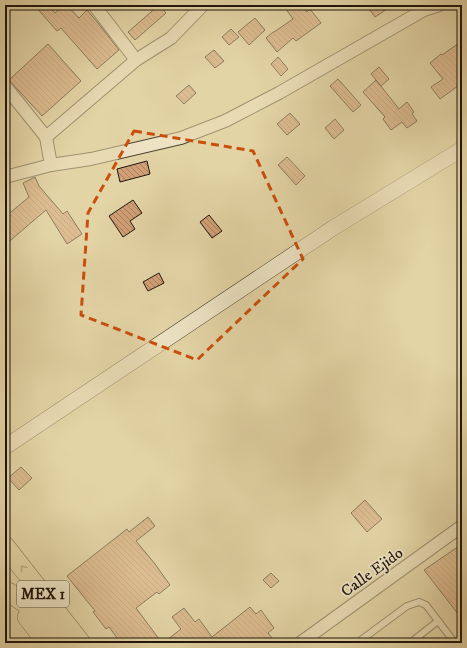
<svg xmlns="http://www.w3.org/2000/svg" width="467" height="648" viewBox="0 0 467 648" font-family="'IM FELL DW Pica',serif">
<defs>
<pattern id="building-back-hatch" width="6" height="6" patternUnits="userSpaceOnUse"><rect width="6" height="6" fill="#d2a077"/><path d="M-1 5l2 2M0 0l6 6M5-1l2 2" fill="none" stroke="#aa8160"/></pattern>
</defs>
<rect width="100%" height="100%" fill="#e3d4a5"/>
<filter id="stains"><feTurbulence type="fractalNoise" baseFrequency=".005" numOctaves="4"/><feColorMatrix values="0 0 0 0 .2 0 0 0 0 .09 0 0 0 0 .02 0 0 0 .5 -.17"/></filter>
<radialGradient id="worn" r=".72"><stop offset=".6" stop-color="#630" stop-opacity="0"/><stop offset="1" stop-color="#630" stop-opacity=".3"/></radialGradient>
<g fill="url(#building-back-hatch)" stroke="#1d150a">
<polygon points="34,5 47,5 55,13 64,5 67,5 79,18 87,10 98,23 119,50 97,69 61,28 57,31"/>
<polygon points="159,5 166,13 135,40 128,32"/>
<polygon points="283,5 302,5 307,12 310,9 321,23 296,41 293,38 277,52 266,38 273,32 274,32 293,19"/>
<polygon points="366,5 393,5 375,17"/>
<polygon points="255,18 265,30 249,45 238,32"/>
<polygon points="231,29 239,37 229,45 222,37"/>
<polygon points="462,41 462,83 440,99 431,87 443,79 430,63 441,54 442,55"/>
<polygon points="48,44 81,81 42,116 9,80"/>
<polygon points="214,50 224,61 215,68 205,57"/>
<polygon points="278,57 288,69 281,76 271,64"/>
<polygon points="379,67 389,79 381,86 376,80 399,109 407,102 414,112 412,114 417,121 407,128 402,122 391,130 383,119 385,117 363,92 376,80 371,74"/>
<polygon points="338,79 361,105 353,112 330,86"/>
<polygon points="189,85 196,93 184,104 176,96"/>
<polygon points="290,113 300,124 287,135 277,124"/>
<polygon points="335,119 344,130 334,139 325,128"/>
<polygon points="287,157 305,176 296,185 278,165"/>
<polygon points="147,161 150,174 120,182 117,169"/>
<polygon points="35,177 39,186 63,214 67,211 82,234 67,244 46,210 5,245 5,217 29,197 23,183"/>
<polygon points="133,200 142,213 130,221 135,229 123,237 109,216"/>
<polygon points="209,215 222,231 212,238 200,222"/>
<polygon points="159,273 164,283 148,291 143,282"/>
<polygon points="21,467 32,478 19,490 8,478"/>
<polygon points="365,500 382,519 367,532 351,513"/>
<polygon points="148,517 155,526 136,541 155,564 170,585 159,594 157,592 136,608 162,643 121,643 109,627 106,629 93,612 95,611 67,576 127,529 129,532"/>
<polygon points="462,544 462,619 424,570"/>
<polygon points="271,573 279,581 271,588 263,580"/>
<polygon points="250,607 256,614 261,610 274,628 268,633 276,643 163,643 181,629 172,617 184,608 195,622 199,619 212,637"/>
</g>
<g fill="none" stroke-linecap="round" stroke-linejoin="round">
<defs>
<g id="service">
<polyline points="357,643 407,606 419,602 426,605 455,643"/>
<polyline points="410,643 438,621"/>
</g>
<g id="minor">
<polyline points="94,5 136,60"/>
<polyline points="5,86 46,137 51,165"/>
<polyline points="46,137 136,60 171,38 203,5"/>
<polyline points="5,177 51,165 91,159 181,138 225,121 279,93 424,10 439,5"/>
<polyline points="300,643 462,526"/>
</g>
<polyline id="tertiary" points="5,447 333,228 462,149"/>
<g id="primary">
<polyline points="5,546 81,643"/>
<polyline points="8,592 25,603 67,643"/>
<polyline points="27,617 47,643"/>
</g>
</defs>
<use href="#service" stroke="#4e4531" stroke-width="8"/>
<use href="#minor" stroke="#4e4531" stroke-width="14"/>
<use href="#tertiary" stroke="#4e4531" stroke-width="16"/>
<use href="#primary" stroke="#1d150a" stroke-width="20"/>
<use href="#service" stroke="#ede3c4" stroke-width="6"/>
<use href="#minor" stroke="#ede3c4" stroke-width="12"/>
<use href="#tertiary" stroke="#ede3c4" stroke-width="15"/>
<use href="#primary" stroke="#e3d4a5" stroke-width="19"/>
</g>
<defs><path id="oneway-chevron" d="M-2-3.5L2.5 0L-2 3.5" fill="none" stroke-width="1.6" stroke-linecap="round" stroke-linejoin="round"/></defs>
<use stroke="#8a7e5f" href="#oneway-chevron" transform="translate(23 568) rotate(-128)"/>
<path d="M0 0H467V648H0ZM134,131L253,151L303,259L197,360L81,315L88,213Z" fill="#e3d4a5" fill-opacity=".55" fill-rule="evenodd"/>
<path fill="none" stroke="#ca4f0c" stroke-width="3" stroke-dasharray="8 5" stroke-linejoin="round" d="M134,131L253,151L303,259L197,360L81,315L88,213Z"/>
<g text-anchor="middle" dominant-baseline="central" stroke-width="3.5" stroke-linejoin="round" paint-order="stroke">
<rect fill="#ede3c4" stroke="#5b5342" stroke-width="1" x="17" y="581" width="52" height="26" rx="3"/>
<g font-size="15" font-weight="bold" fill="#1d150a">
<text x="43" y="594">MEX 1</text>
</g>
<g font-size="16" fill="#1d150a" stroke="#ede3c4">
<text transform="translate(372 572) rotate(-36)">Calle Ejido</text>
</g>
</g>
<rect width="467" height="648" fill="none" stroke="#e3d4a5" stroke-width="20"/>
<rect x="6" y="6" width="455" height="636" fill="none" stroke="#1d150a" stroke-width="2"/>
<rect x="10" y="10" width="447" height="628" fill="none" stroke="#1d150a"/>
<rect width="100%" height="100%" filter="url(#stains)"/>
<rect width="100%" height="100%" fill="url(#worn)"/>
</svg>
